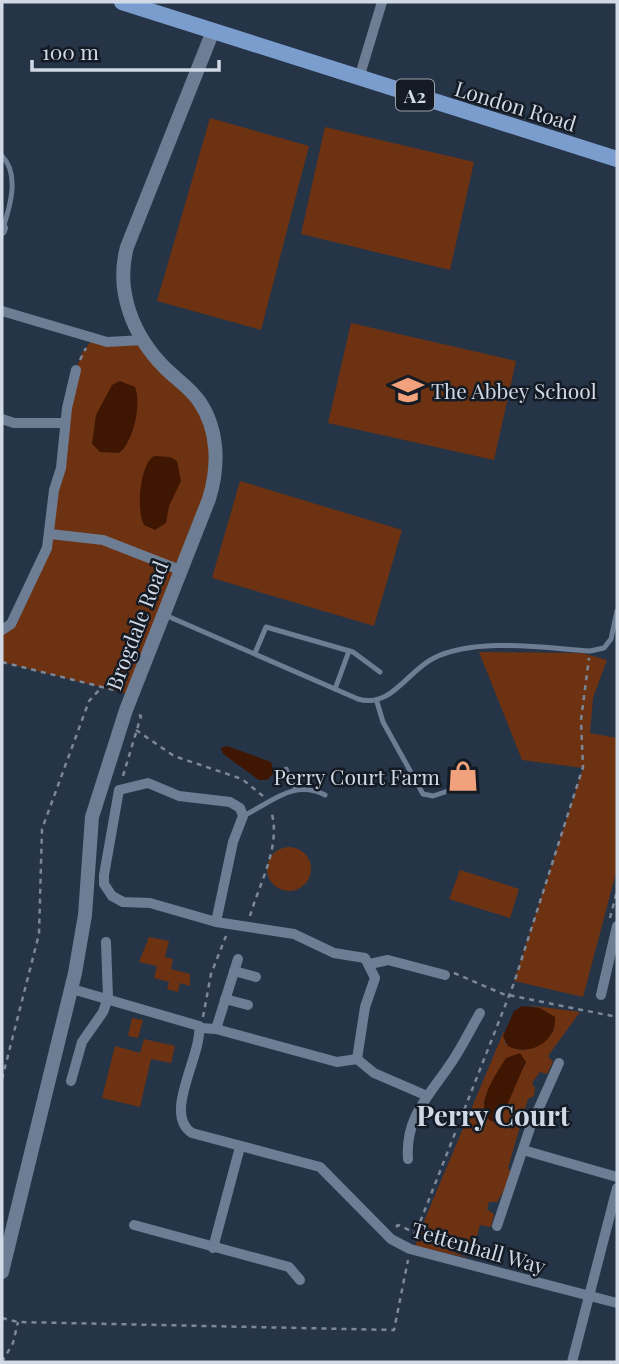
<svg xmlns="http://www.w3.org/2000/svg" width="619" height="1364" viewBox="0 0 619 1364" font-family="'Playfair Display',serif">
<rect width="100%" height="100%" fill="#263447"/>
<g fill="#6d3212" fill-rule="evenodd">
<polygon points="210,118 309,146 261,330 157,301"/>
<polygon points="325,127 474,162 450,270 301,234"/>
<polygon points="351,323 516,361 494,460 328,423"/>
<polygon points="93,339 143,340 197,397 216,464 132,695 2,662 2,630 45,554 72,381 82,353"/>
<polygon points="240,481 402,530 374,626 212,578"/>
<polygon points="479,652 582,653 607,660 593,698 590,733 617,738 617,869 583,997 514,981 583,768 522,760"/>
<circle cx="289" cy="869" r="22"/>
<polygon points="460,870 519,889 510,918 449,899"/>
<polygon points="149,937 169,941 165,957 173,959 171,969 190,974 190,986 180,983 178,992 167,989 169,982 154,978 157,966 139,962"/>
<path d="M527,1005L580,1012L548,1056L553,1062L547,1074L540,1072L532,1083L535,1088L534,1096L528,1099L508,1168L513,1175L497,1202H489L487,1209L494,1214L491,1227L480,1225L472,1256L419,1233L504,1031L505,1043C522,1057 543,1047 554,1030L540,1008ZM506,1058L526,1062L497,1121L486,1118L484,1102Z"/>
<polygon points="132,1018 143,1020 138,1038 128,1036"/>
<polygon points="144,1039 175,1046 171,1063 151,1059 140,1107 102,1098 115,1046 140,1053"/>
<polygon points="418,1237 468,1258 415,1246"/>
</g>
<g fill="#3e1601">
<path d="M120,381L135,387C142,404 133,443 119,453L100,452L92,444L96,415L112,385Z"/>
<path d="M154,456L170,457L177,461L181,481L169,506L166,523L155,530L144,525C136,511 140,464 154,456Z"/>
<polygon points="227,746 271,762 274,773 267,780 259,780 223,754 221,748"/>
<path d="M522,1006L540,1008L555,1017C557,1042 529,1057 508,1046L503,1036L514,1011Z"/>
<path d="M520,1053L526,1062C519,1075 505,1115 497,1122L491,1121C472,1107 497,1073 506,1058Z"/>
</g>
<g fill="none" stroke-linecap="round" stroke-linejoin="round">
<g stroke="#7c8897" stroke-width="2.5" stroke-dasharray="5 5" stroke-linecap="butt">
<polyline points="80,360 86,348"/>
<polyline points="2,662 118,691"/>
<polyline points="136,730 174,756 242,779 263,796"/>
<polyline points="123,776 141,716 137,714"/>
<path d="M250,916C259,884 282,845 271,811"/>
<polyline points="610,918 617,891"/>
<polyline points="454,973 503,994 617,1017"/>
<polyline points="203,1017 211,974 226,936"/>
<polyline points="2,1079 39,934 42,829 89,701 102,687"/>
<polyline points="396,1227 398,1225 440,1244"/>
<polyline points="413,1240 514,983 583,767 581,720 589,658"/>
<polyline points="2,1318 18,1322 394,1330 408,1260"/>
<polyline points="2,1362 13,1343 18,1322"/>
</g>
<g stroke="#6d7d93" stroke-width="5">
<path d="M2,156C20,174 10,207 3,228"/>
<path d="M165,615L358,699C391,709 407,671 434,658C476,637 544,648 590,651L604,648L611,639L617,611"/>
<polyline points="255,653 266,627 353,652 380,672"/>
<polyline points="335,689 349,651"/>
<polyline points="377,702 383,722 423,794 433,796 475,782"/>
<polyline points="286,769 296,789"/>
<path d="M243,816C272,802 294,779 325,795"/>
</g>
<g stroke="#6d7d93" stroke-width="10">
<polyline points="359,78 382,2"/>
<polyline points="2,231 3,228"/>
<polyline points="2,311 107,342 143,340"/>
<polyline points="2,419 14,423 65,423"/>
<polyline points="50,534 103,540 180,570"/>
<polyline points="2,630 11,624 47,548 54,490 61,468 67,408 76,370"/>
<polyline points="216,922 233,842 243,816 240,808 230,802 179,796 148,783 119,790 104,875 104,884 112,896 123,902 150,903 216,922 294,934 334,953 365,958 375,978 365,1007 357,1059"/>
<polyline points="370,964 388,960 445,975"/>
<polyline points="234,971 256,977"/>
<path d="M72,989L199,1026C203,1054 162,1114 192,1133L320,1167L391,1239L410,1249L617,1303"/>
<polyline points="601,995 617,926"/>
<polyline points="225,999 248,1005"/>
<polyline points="200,1028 216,1029 337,1062 357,1059 374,1073 425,1095"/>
<polyline points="216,1029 238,959"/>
<polyline points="71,1081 82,1042 103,1012 108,998 106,942"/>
<polyline points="523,1150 617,1177"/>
<path d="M408,1159C405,1118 428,1097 449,1066C461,1049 470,1030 480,1013"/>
<polyline points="134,1225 289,1267 300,1280"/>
<polyline points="497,1226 530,1128 559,1063"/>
<polyline points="213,1248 240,1147"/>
<polyline points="572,1362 617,1188"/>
</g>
<path stroke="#6d7d93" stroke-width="14" d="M2,1272L75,973L85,915L92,817L126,710L209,499C219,467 219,430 199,401C190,388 176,379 165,368C133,336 115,291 127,247L213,31"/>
<polyline stroke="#7a9dcd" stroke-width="16" points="122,2 617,159"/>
</g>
<defs>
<symbol id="school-bare" viewBox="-9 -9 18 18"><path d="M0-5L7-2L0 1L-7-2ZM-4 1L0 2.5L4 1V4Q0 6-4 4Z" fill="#f1a17c" stroke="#151b24" stroke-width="2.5" paint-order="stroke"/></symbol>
<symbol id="shop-bare" viewBox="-9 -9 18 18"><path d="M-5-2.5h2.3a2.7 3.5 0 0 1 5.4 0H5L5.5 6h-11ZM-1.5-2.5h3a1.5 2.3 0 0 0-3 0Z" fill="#f1a17c" stroke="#151b24" stroke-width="2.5" paint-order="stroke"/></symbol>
</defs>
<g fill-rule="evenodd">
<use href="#school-bare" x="386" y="368" width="44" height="44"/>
<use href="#shop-bare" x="441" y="754" width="44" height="44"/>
</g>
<g text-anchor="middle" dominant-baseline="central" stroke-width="5" stroke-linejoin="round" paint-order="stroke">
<rect fill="#151b24" stroke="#98a0ab" stroke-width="2" x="396" y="79.5" width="38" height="31" rx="5"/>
<g font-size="19" font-weight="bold" fill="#d0d9e5">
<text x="415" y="95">A2</text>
</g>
<g font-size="21" fill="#d0d9e5" stroke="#151b24">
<text transform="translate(516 105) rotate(17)">London Road</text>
<text transform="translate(136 625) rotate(-69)">Brogdale Road</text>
<text transform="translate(479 1247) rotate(16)">Tettenhall Way</text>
</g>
<g font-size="21" fill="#d0d9e5" stroke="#151b24" text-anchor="start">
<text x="431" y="390">The Abbey School</text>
<text x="440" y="776" text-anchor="end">Perry Court Farm</text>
</g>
<g font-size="28" font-weight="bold" fill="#d0d9e5" stroke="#151b24">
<text x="493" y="1114">Perry Court</text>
</g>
</g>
<rect width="619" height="1364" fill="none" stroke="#d0d9e5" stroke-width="7"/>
<path d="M32 60v10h187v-10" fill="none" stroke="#d0d9e5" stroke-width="3.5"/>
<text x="42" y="60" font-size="21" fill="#d0d9e5" stroke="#151b24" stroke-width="5" paint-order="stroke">100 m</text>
</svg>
